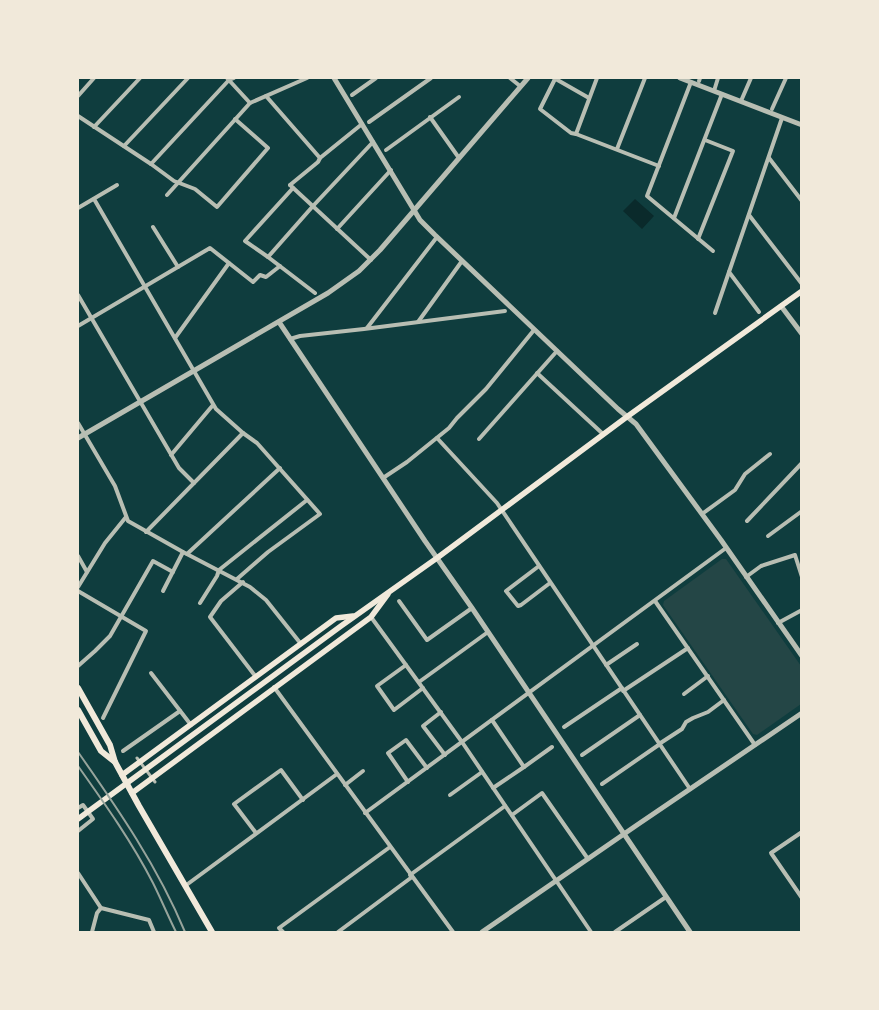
<svg xmlns="http://www.w3.org/2000/svg" width="879" height="1010" viewBox="0 0 879 1010" font-family="'Archivo Narrow',sans-serif">
<rect width="100%" height="100%" fill="#0f3d3e"/>
<polygon fill="#244646" points="722,559 726,559 801,666 801,704 757,735 753,734 663,605 664,601"/>
<polygon fill="#0a2a2b" points="635,199 654,216 642,229 623,211"/>
<g fill="none" stroke-linecap="round" stroke-linejoin="round">
<polyline stroke="#b8beb3" stroke-width="3" points="137,758 155,782"/>
<g stroke="#b8beb3" stroke-width="4">
<polyline points="227,78 250,103"/>
<polyline points="510,78 520,86"/>
<polyline points="554,78 589,98"/>
<polyline points="597,78 576,134 659,166"/>
<polyline points="555,79 540,109 571,133 576,134"/>
<polyline points="699,81 700,78"/>
<polyline points="691,82 647,196 713,251"/>
<polyline points="714,91 718,78"/>
<polyline points="352,95 376,78"/>
<polyline points="78,96 94,78"/>
<polyline points="266,96 320,158"/>
<polyline points="741,101 751,78"/>
<polyline points="772,109 786,78"/>
<polyline points="78,116 151,164 174,181 195,189 217,207 268,148 235,119"/>
<polyline points="430,117 459,158"/>
<polyline points="369,122 431,78"/>
<polyline points="94,127 140,78"/>
<polyline points="124,146 188,78"/>
<polyline points="617,149 645,78"/>
<polyline points="386,150 459,97"/>
<polyline points="769,158 802,201"/>
<polyline points="151,164 229,80 234,78"/>
<polyline points="290,185 371,260"/>
<polyline points="290,185 318,162 320,158 362,124"/>
<polyline points="293,188 245,241 268,257 315,293"/>
<polyline points="167,195 250,103 307,78"/>
<polyline points="94,199 216,409 243,433 257,443 320,514 268,552 237,579"/>
<polyline points="78,208 117,185"/>
<polyline points="749,215 802,284"/>
<polyline points="674,218 722,94"/>
<polyline points="153,227 178,267"/>
<polyline points="337,229 391,170"/>
<polyline points="698,239 733,151 705,140"/>
<polyline points="268,257 313,206 373,142"/>
<polyline points="78,295 179,468 194,483"/>
<polyline points="759,312 729,272 782,118"/>
<polyline points="715,313 729,272"/>
<polyline points="418,322 462,261"/>
<polyline points="78,326 210,248 253,282 260,275 266,277 280,266"/>
<polyline points="367,328 437,237"/>
<polyline points="175,338 229,263"/>
<polyline points="290,339 300,336 364,329 505,311"/>
<polyline points="537,373 603,434"/>
<polyline points="78,423 115,486 128,521 183,552 250,587 266,600 301,644"/>
<polyline points="437,438 497,503 690,789"/>
<polyline points="479,439 557,351"/>
<polyline points="171,455 213,405"/>
<polyline points="383,478 407,462 449,428 457,418 486,389 534,330"/>
<polyline points="702,514 735,490 745,474 770,454"/>
<polyline points="747,521 802,463"/>
<polyline points="146,532 243,433"/>
<polyline points="768,536 802,511"/>
<polyline points="187,554 280,468"/>
<polyline points="78,556 87,572"/>
<polyline points="539,566 506,591 518,606 521,605 550,583"/>
<polyline points="746,577 761,566 795,555 802,577"/>
<polyline points="243,582 221,601 210,617 256,677"/>
<polyline points="78,587 105,543 126,517"/>
<polyline points="78,591 146,631 103,718"/>
<polyline points="163,591 183,552"/>
<polyline points="399,601 427,640 472,608"/>
<polyline points="655,601 755,745"/>
<polyline points="200,603 217,576 219,570 307,500"/>
<polyline points="371,617 462,742 591,932"/>
<polyline points="778,623 802,610"/>
<polyline points="406,665 377,686 394,710 423,688"/>
<polyline points="606,665 637,644"/>
<polyline points="78,666 95,651 110,636 153,561 173,572"/>
<polyline points="151,673 191,725"/>
<polyline points="419,682 488,632"/>
<polyline points="274,687 453,932"/>
<polyline points="623,691 688,648"/>
<polyline points="684,694 708,676"/>
<polyline points="441,712 423,726 445,755"/>
<polyline points="492,720 524,767 493,788"/>
<polyline points="564,727 622,688"/>
<polyline points="659,744 682,729 686,722 693,718 708,712 724,700"/>
<polyline points="123,751 180,711"/>
<polyline points="582,755 640,715"/>
<polyline points="524,767 552,747"/>
<polyline points="408,782 388,753 406,740 427,768"/>
<polyline points="602,784 660,744"/>
<polyline points="345,785 363,771"/>
<polyline points="450,795 482,772"/>
<polyline points="78,808 83,805 93,819 78,831"/>
<polyline points="365,813 726,548"/>
<polyline points="512,815 542,793 588,859"/>
<polyline points="802,832 771,853 802,898"/>
<polyline points="256,833 234,804 281,770 303,800"/>
<polyline points="78,873 101,908 149,920 154,932"/>
<polyline points="410,875 505,806"/>
<polyline points="185,886 337,774"/>
<polyline points="92,932 97,913 101,908"/>
<polyline points="283,932 279,928 390,847"/>
<polyline points="338,932 412,877"/>
<polyline points="615,932 666,897"/>
</g>
<g stroke="#b8beb3" stroke-width="5">
<polyline points="334,78 420,220 435,235 618,409 636,424 721,540 802,656"/>
<polyline points="680,78 802,125"/>
<polyline points="781,306 802,334"/>
<polyline points="279,322 425,541 472,608 690,932"/>
<polyline points="78,438 328,293 359,271 380,250 528,78"/>
<polyline points="482,932 637,825 802,713"/>
</g>
<g stroke="#f1e9da" stroke-width="5.5">
<polyline points="122,775 336,618 353,616"/>
<polyline points="132,793 371,617 388,594"/>
<polyline points="78,819 341,626 437,558 628,416 802,291"/>
</g>
<g stroke="#f1e9da" stroke-width="6">
<polyline points="78,688 110,745 115,762 139,806 212,932"/>
<polyline points="78,710 101,751 115,762"/>
</g>
<g stroke="#97a49c" stroke-width="2">
<path d="M78,752C118,809 158,867 185,932"/>
<path d="M78,766C105,804 132,842 153,883C161,899 168,916 176,932"/>
</g>
</g>
<rect width="879" height="1010" fill="none" stroke="#f1e9da" stroke-width="158"/>
</svg>
